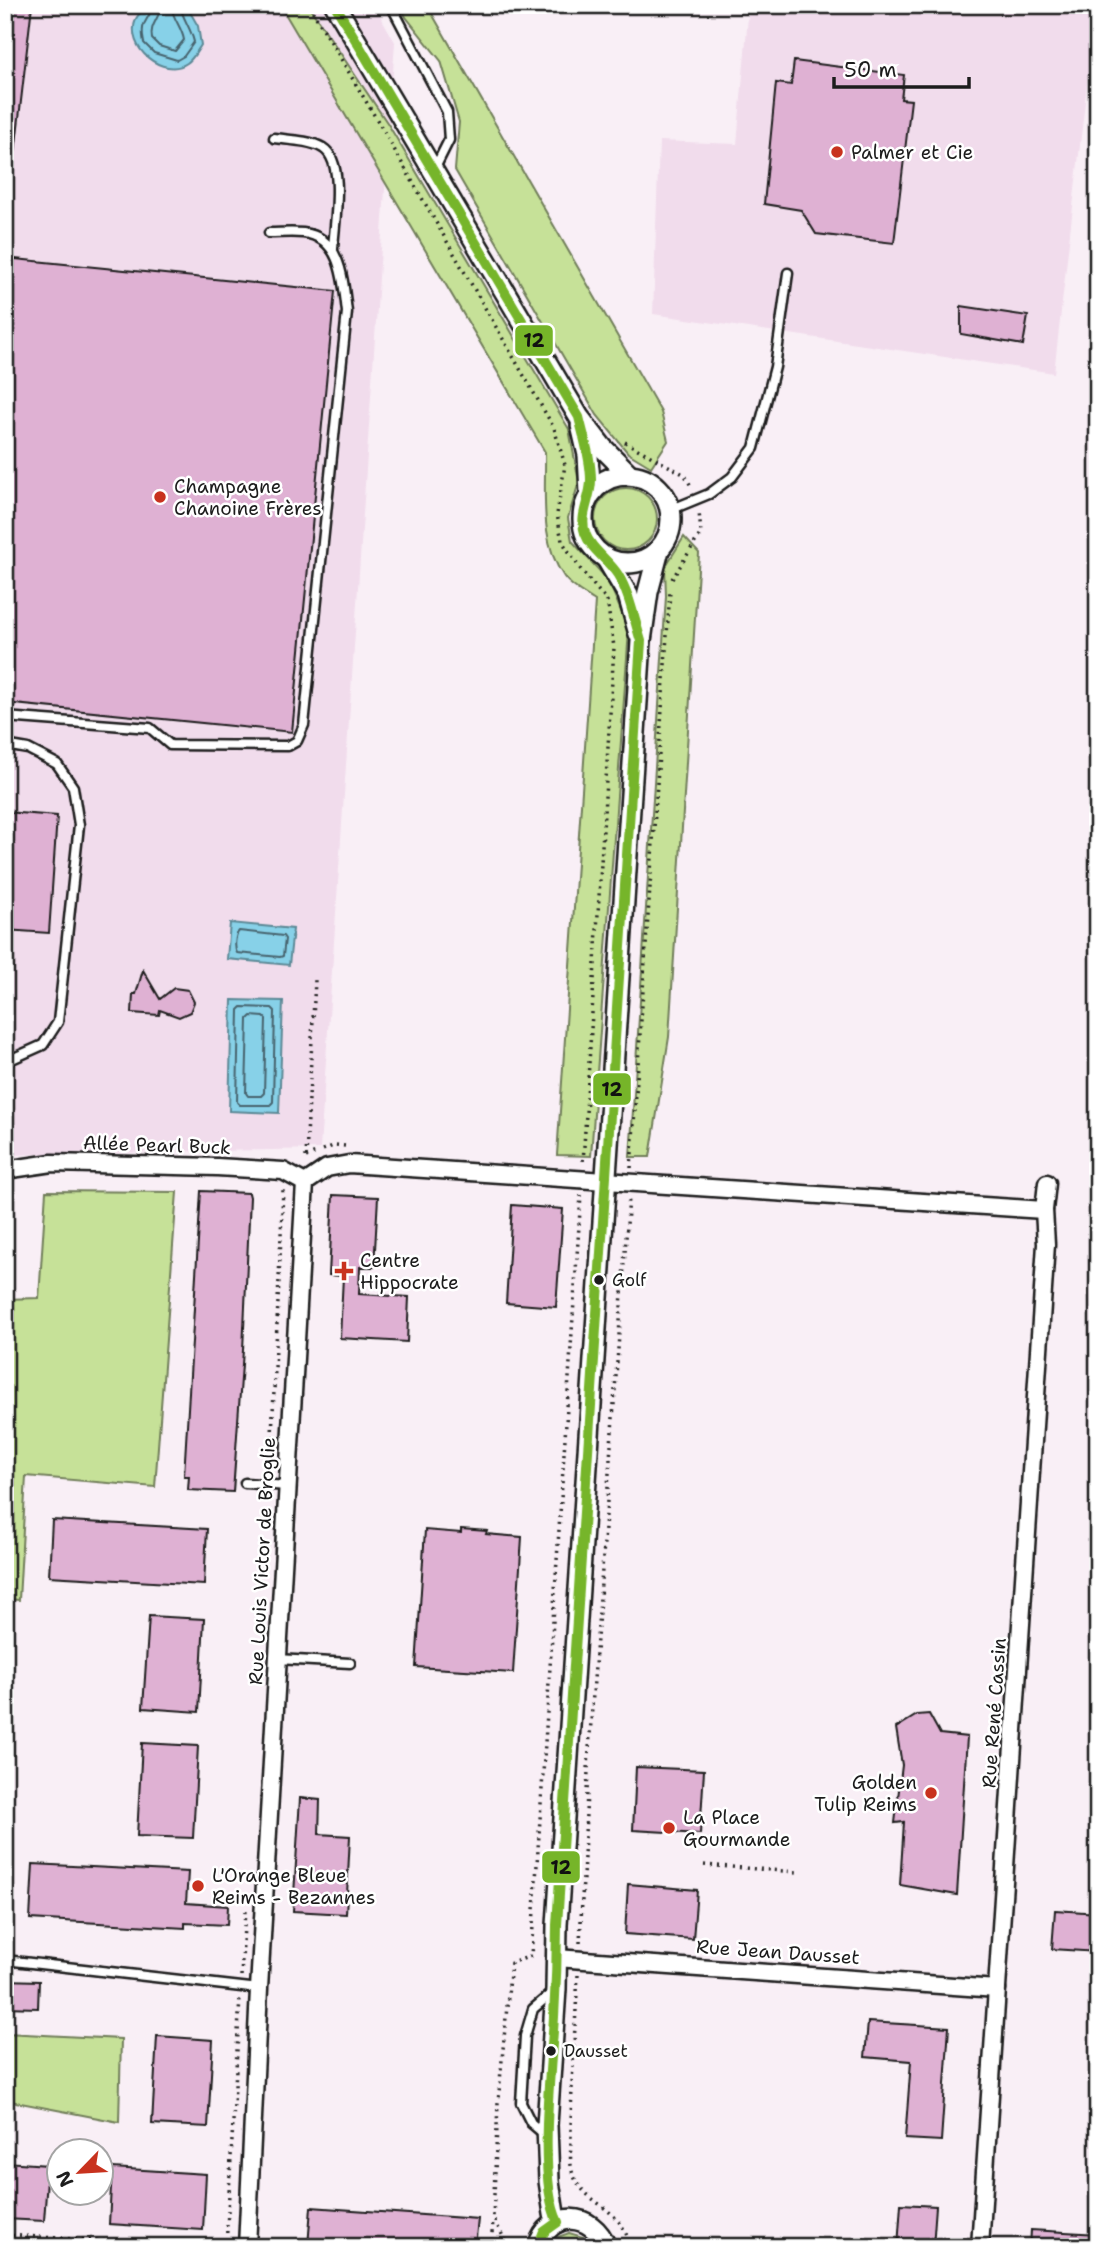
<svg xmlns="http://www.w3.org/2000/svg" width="1103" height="2252" viewBox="0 0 1103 2252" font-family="'Shantell Sans',sans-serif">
<rect width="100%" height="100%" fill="#f9eff6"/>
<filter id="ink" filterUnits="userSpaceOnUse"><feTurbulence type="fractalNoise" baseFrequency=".0143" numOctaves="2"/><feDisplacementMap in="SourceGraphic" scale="14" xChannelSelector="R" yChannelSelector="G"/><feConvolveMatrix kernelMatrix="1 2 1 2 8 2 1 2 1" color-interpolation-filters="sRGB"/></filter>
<g filter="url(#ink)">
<g fill="#f1dcec">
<polygon points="5,5 374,5 395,42 320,1149 5,1155"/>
<polygon points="749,5 1096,5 1054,373 653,314 659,141 737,144"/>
</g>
<g fill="#c6e198" stroke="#717e5a" stroke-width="2">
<path d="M280,5H308L388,124L569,429L579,482L568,518L572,541L608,580L629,630L591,1156L557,1155L595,601C585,594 571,587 564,577C539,541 546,493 545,452Z"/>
<polygon points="400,5 427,5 661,412 668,441 651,467 628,453 597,415 455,170 459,122 441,61 406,17"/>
<circle cx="626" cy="519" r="31"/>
<polygon points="684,537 699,553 669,1037 650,1157 630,1157 666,596 665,567"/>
<polygon points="46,1191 177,1192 155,1487 26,1476 19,1600 5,1599 5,1299 39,1298"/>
<polygon points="5,2033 121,2039 119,2122 5,2100"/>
<polygon points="569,2233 583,2237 590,2247 549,2247 555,2238"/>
</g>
<g fill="#87d1e8" stroke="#5c8996" stroke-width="2">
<path d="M147,5H186L198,26L201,45C197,51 193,59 187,63C164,79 124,48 136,19C138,14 144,9 147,5Z"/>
<polygon points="230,923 293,929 289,965 227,959"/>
<polygon points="232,1000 283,1001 279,1113 229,1111"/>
</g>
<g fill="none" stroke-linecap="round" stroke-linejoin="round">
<g stroke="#47646e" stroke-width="2">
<path d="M152,5C150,23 139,18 144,43L154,53L177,60L184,56L194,42C191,28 182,18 180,5"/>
<path d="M161,5C160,19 149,24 152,39L159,46L175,51L184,40C182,27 172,18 171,5"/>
<path d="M239,931L283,936L285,939L283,956L280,957L237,953C234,948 235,935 239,931Z"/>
<polygon points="242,1007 272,1008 275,1011 273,1102 270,1105 240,1105 237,1102 239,1010"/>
<polygon points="251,1016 264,1017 266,1019 264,1093 261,1096 248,1096 246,1093 248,1019"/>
</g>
</g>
<g fill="#dfb1d3" stroke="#1c1c1c" stroke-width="2">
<polygon points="5,5 32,5 15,153 5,152"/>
<polygon points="794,61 904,75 901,99 911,100 894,243 816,234 801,210 764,204 776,83 791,85"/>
<polygon points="5,258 335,291 292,732 5,703"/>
<polygon points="961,306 1028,316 1023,345 961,334"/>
<polygon points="5,812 57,816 49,933 5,930"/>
<polygon points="143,970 160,999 174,988 188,990 194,1002 190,1012 179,1017 160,1010 159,1015 132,1013 133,994 136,994"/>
<polygon points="201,1191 249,1193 250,1197 243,1350 233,1492 188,1490 189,1476 184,1476"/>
<polygon points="333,1195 378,1197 374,1267 360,1267 359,1294 409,1297 407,1342 340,1338 343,1276 329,1275"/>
<polygon points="512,1205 563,1209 556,1307 506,1303"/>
<polygon points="52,1520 207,1529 204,1585 49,1576"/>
<polygon points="461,1529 487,1531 486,1534 522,1537 513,1673 416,1667 425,1530 461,1533"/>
<polygon points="149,1616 204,1619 199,1712 143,1708"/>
<polygon points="929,1714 940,1734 967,1737 957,1895 900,1885 904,1822 895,1823 902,1765 896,1728 917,1715"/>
<polygon points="142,1743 198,1746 193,1838 137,1836"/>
<polygon points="636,1767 704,1770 700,1834 633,1830"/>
<polygon points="300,1798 320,1800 319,1834 350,1836 346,1914 293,1911"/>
<polygon points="33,1864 188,1872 186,1903 228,1906 227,1925 185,1923 185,1928 30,1919"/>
<polygon points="628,1884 697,1890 693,1939 625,1934"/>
<polygon points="1055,1910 1098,1913 1098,1952 1052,1949"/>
<polygon points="5,1980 39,1981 38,2008 5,2007"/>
<polygon points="868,2022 949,2027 941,2141 905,2139 911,2061 865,2057"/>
<polygon points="157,2036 213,2040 208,2127 152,2124"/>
<polygon points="5,2162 48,2165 44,2221 5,2219"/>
<polygon points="112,2168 206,2174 203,2230 109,2224"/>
<polygon points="901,2204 936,2206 933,2247 898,2247"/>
<polygon points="311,2207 478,2219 475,2247 308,2247"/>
<polygon points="1031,2230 1098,2234 1098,2247 1030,2247"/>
</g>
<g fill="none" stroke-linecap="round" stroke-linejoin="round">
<defs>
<g id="service">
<polyline points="391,5 447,112 449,140 434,170"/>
<path d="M274,138C289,140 309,140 323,148C346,162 334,225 333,249"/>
<polyline points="670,510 709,494 732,477 754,448 775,367 788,273"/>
<path d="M5,717L150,728L170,745L288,746L297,741L304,725L347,312C343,281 342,237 303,233C292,232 280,233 269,233"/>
<polyline points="5,745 28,749 57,764 73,787 79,825 58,1022 43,1045 5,1062"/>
<polyline points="245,1483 287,1486"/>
<polyline points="277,1659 350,1663"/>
<polyline points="5,1960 259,1989"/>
<polyline points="544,2134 531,2123 521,2103 525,2036 533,2009 554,1991"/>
</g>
<g id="minor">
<polyline points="5,1170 52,1163 217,1167 283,1171 305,1183"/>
<polyline points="556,1958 997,1989"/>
<polyline points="247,2247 259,1989 305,1183 327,1168 349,1164 1044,1210"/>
<polyline points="980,2247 1046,1244 1044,1210 1047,1183"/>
</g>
<g id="tertiary">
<polyline points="335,5 579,417 603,448 629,474"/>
<polyline points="581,425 588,455 590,493"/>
<circle cx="627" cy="519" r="44"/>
<polyline points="606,558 628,595 639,634"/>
<polyline points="558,2222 554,2214 549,2181 547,2125 556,1989 557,1925 641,641 648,592 659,550"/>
<path d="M538,2247C549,2209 593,2211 606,2247"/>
</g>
</defs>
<use href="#service" stroke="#1c1c1c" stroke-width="13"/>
<use href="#minor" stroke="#1c1c1c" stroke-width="21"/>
<use href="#tertiary" stroke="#1c1c1c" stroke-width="24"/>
<g stroke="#1c1c1c" stroke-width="3.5" stroke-dasharray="2 5" stroke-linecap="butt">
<polyline points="309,5 383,130 554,428 565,465 557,514 562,541 581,570 607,601 614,647 583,1163"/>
<polyline points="625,442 685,475 692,488"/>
<polyline points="672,579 701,533 699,512"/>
<polyline points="323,1150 335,1145 346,1146"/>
<polyline points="306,1157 316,1153"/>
<polyline points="306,1157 315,980"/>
<polyline points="631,1168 670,591"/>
<polyline points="271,1458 283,1190"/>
<path d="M5,1646C9,1656 12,1674 5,1683"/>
<polyline points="704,1865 797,1872"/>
<polyline points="580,1943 589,1749 629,1197"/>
<path d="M578,1975C575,2029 571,2083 571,2136C571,2148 569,2163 573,2174C586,2207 622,2205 630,2247"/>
<polyline points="241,1976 245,1910"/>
<polyline points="5,2235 212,2247"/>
<polyline points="226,2247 240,1997"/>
<polyline points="491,2247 493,2220"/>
<polyline points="509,2247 493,2218 498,2103 511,1963 531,1956 581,1195"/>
</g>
<use href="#service" stroke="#fff" stroke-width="8"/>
<use href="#minor" stroke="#fff" stroke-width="16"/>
<use href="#tertiary" stroke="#fff" stroke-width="19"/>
<defs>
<path id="bus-1" d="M335,5L579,417C584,438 591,459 591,480C591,499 579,515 585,533C591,550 609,560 618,575C630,595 634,619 641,641L557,1925C557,1956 556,1986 554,2017C551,2067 537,2180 558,2222L544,2232L538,2247"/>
</defs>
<use href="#bus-1" stroke="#fff" stroke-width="16"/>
<use href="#bus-1" stroke="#76b529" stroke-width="10"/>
</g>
</g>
<g fill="#c8321e" stroke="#fff" stroke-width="2.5">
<circle cx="837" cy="152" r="7"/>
<circle cx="160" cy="497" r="7"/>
<path d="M340.5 1260.5h7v7h7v7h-7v7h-7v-7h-7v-7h7z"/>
<circle cx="931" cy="1793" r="7"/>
<circle cx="669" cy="1828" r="7"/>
<circle cx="198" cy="1886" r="7"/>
</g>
<g fill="#1c1c1c" stroke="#fff" stroke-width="2.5">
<circle cx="599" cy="1280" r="6"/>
<circle cx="551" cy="2051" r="6"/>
</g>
<g text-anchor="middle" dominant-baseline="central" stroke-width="5" stroke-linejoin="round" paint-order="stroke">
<g font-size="17" fill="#1c1c1c" stroke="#fff" text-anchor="start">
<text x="612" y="1280">Golf</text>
<text x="564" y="2051">Dausset</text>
</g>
<g font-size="19" fill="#1c1c1c" stroke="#fff" text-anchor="start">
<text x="851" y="152">Palmer et Cie</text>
<text x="174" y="486">Champagne<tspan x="174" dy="22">Chanoine Frères</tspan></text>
<text x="360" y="1260">Centre<tspan x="360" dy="22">Hippocrate</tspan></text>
<text x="917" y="1782" text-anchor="end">Golden<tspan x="917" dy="22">Tulip Reims</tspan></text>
<text x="683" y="1817">La Place<tspan x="683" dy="22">Gourmande</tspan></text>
<text x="212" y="1875">L'Orange Bleue<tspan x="212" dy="22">Reims - Bezannes</tspan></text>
</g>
<g font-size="19" fill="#1c1c1c" stroke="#fff">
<text transform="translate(157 1145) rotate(2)">Allée Pearl Buck</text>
<text transform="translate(262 1561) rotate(-87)">Rue Louis Victor de Broglie</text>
<text transform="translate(994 1713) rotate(-86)">Rue René Cassin</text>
<text transform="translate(778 1952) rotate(4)">Rue Jean Dausset</text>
</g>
</g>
<g stroke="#fff" stroke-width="2.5">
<rect x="514" y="324" width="40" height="33" rx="7" fill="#76b529"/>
<rect x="592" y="1072" width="40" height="34" rx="7" fill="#76b529"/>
<rect x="541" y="1850" width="40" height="34" rx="7" fill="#76b529"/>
</g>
<g font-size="19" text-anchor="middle" font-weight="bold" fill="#111">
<text x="534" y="347">12</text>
<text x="612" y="1096">12</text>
<text x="561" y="1874">12</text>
</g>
<rect width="1103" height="2252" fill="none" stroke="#fff" stroke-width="28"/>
<rect x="14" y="14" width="1075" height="2224" fill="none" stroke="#1c1c1c" stroke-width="2.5" filter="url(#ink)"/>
<g transform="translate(80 2172) rotate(245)"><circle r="33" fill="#ffffff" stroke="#a4a4a4" stroke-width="2"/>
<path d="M0-5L12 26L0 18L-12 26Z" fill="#c8321e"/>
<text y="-10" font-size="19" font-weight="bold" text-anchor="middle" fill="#1c1c1c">N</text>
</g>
<path d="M834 77v10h135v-10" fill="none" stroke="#1c1c1c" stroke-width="3.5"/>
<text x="844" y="77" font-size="21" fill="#1c1c1c" stroke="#ffffff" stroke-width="5" paint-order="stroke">50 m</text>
</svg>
